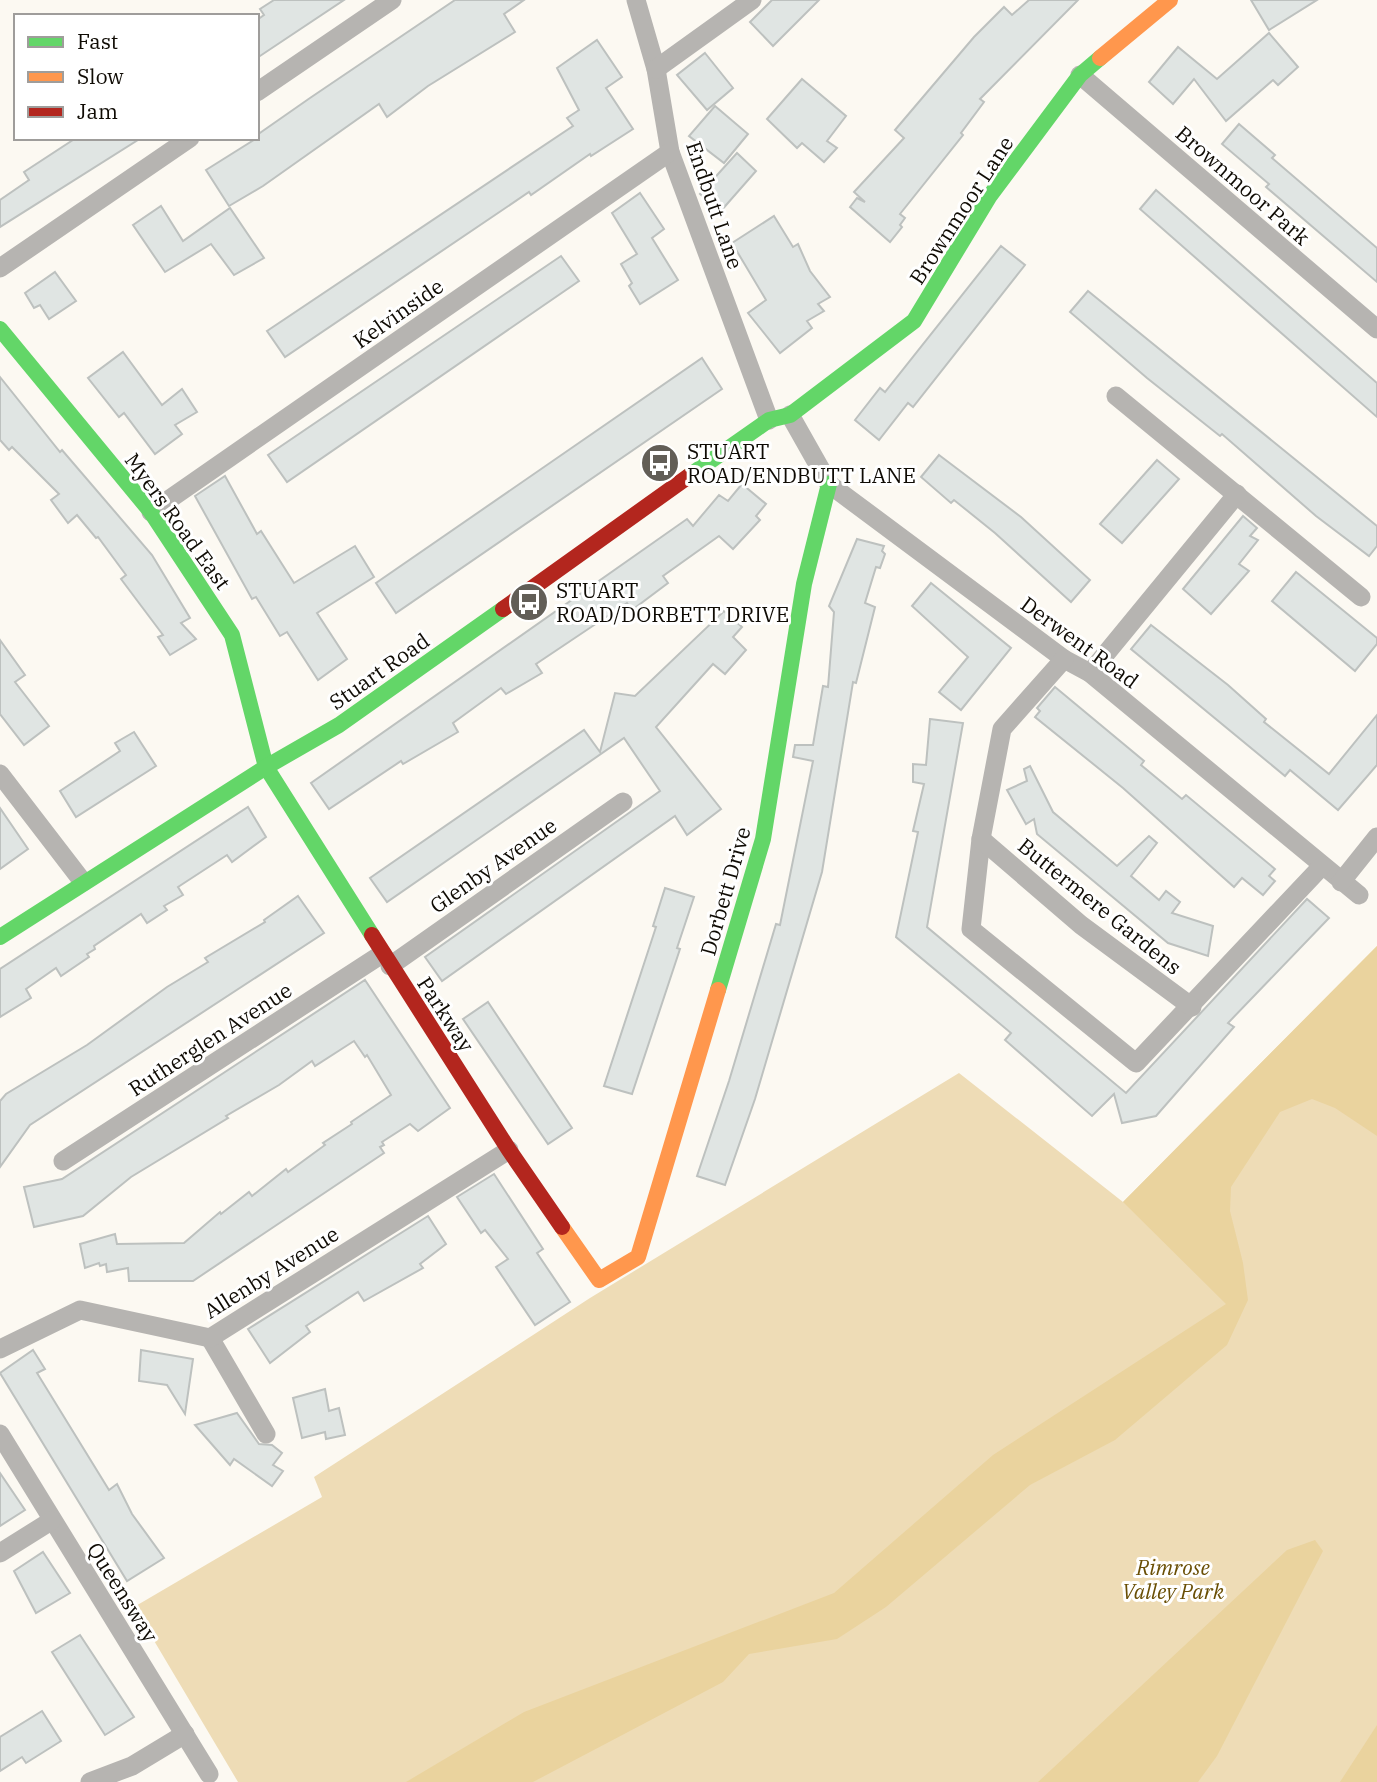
<svg xmlns="http://www.w3.org/2000/svg" width="1377" height="1782" viewBox="0 0 1377 1782" font-family="'IBM Plex Serif',serif">
<rect width="100%" height="100%" fill="#fcf9f2"/>
<polygon fill="#eedcb6" points="1377,946 1377,1782 238,1782 134,1607 322,1497 314,1477 590,1298 959,1073 1123,1202"/>
<g fill="#ead39e">
<polygon points="1377,946 1377,1136 1335,1108 1312,1099 1280,1112 1231,1187 1230,1211 1243,1263 1248,1300 1227,1345 1115,1440 1030,1485 886,1607 837,1639 749,1654 723,1682 533,1782 406,1782 524,1712 834,1593 993,1455 1226,1304 1123,1202"/>
<polygon points="1315,1540 1323,1551 1217,1756 1198,1782 1038,1782 1287,1550"/>
<polygon points="1377,1725 1377,1782 1340,1782"/>
</g>
<g fill="#e0e5e3" stroke="#bdc1bf" stroke-width="2">
<polygon points="274,0 344,0 257,58 257,20 264,15 260,9"/>
<polygon points="455,0 524,0 504,14 515,32 428,86 387,117 379,104 263,186 229,206 206,170 257,138 257,135 310,98"/>
<polygon points="772,0 819,0 773,46 750,22"/>
<polygon points="1029,0 1078,0 980,99 984,102 961,133 963,135 900,214 905,218 900,225 902,227 890,242 850,207 857,198 865,202 854,192 904,138 895,130 974,37 1004,7 1012,15"/>
<polygon points="1251,0 1317,0 1269,30"/>
<polygon points="1269,33 1298,67 1278,85 1273,80 1226,121 1194,79 1173,104 1149,82 1178,47 1217,79"/>
<polygon points="597,40 622,77 606,88 633,129 591,156 590,154 531,195 529,192 285,357 267,331 573,126 567,118 579,110 557,68"/>
<polygon points="705,53 733,88 707,110 677,75"/>
<polygon points="802,79 846,116 827,141 837,148 824,162 802,143 797,148 767,119"/>
<polygon points="715,106 748,134 724,163 689,136"/>
<polygon points="1239,124 1275,155 1272,158 1377,248 1377,282 1266,187 1269,184 1222,144"/>
<polygon points="76,138 141,138 0,227 0,200 29,180 24,172"/>
<polygon points="737,153 756,171 720,212 700,194"/>
<polygon points="1156,190 1377,383 1377,417 1140,209"/>
<polygon points="640,193 664,229 652,238 678,280 640,304 629,286 632,283 621,264 637,254 612,213"/>
<polygon points="161,206 183,241 230,208 264,258 234,275 211,244 165,272 133,225"/>
<polygon points="774,216 793,247 798,244 810,271 830,297 818,304 824,311 807,321 812,328 780,353 748,313 766,300 732,243"/>
<polygon points="1001,246 1025,265 913,407 908,403 879,440 855,420 880,388 885,392"/>
<polygon points="561,256 579,281 287,482 268,455"/>
<polygon points="55,272 76,301 49,319 40,305 34,308 25,293"/>
<polygon points="1088,291 1377,526 1377,546 1369,556 1316,516 1222,434 1220,436 1147,378 1070,312"/>
<polygon points="123,352 162,405 182,389 197,412 175,425 182,434 155,454 124,413 119,417 88,378"/>
<polygon points="702,358 722,389 396,613 376,583"/>
<polygon points="0,377 60,452 62,450 152,555 190,618 181,623 196,639 170,655 158,637 163,635 121,579 126,575 98,537 96,538 77,515 68,523 51,500 59,494 12,447 9,450 0,440"/>
<polygon points="939,455 1021,517 1090,580 1071,602 995,533 954,500 951,503 921,477"/>
<polygon points="1157,460 1179,479 1122,543 1100,524"/>
<polygon points="225,476 257,534 261,531 294,583 355,546 374,577 317,613 347,659 318,680 287,632 280,636 256,597 252,599 195,496"/>
<polygon points="742,484 766,504 756,516 760,520 733,549 719,536 663,576 668,583 632,610 627,603 536,664 542,673 506,694 501,688 453,723 458,732 403,764 401,761 329,809 311,783 687,519 693,526 719,495 728,501"/>
<polygon points="1243,516 1257,528 1250,536 1258,540 1239,564 1249,571 1211,614 1183,589"/>
<polygon points="857,539 884,546 882,551 885,554 880,568 876,567 865,603 875,607 856,683 853,682 822,872 755,1099 725,1185 697,1176 729,1081 776,924 780,925 813,761 793,757 795,745 813,745 823,686 828,687 834,612 829,606"/>
<polygon points="1296,572 1377,638 1377,644 1355,671 1272,601"/>
<polygon points="931,583 1011,648 961,710 939,692 968,657 912,606"/>
<polygon points="724,611 742,627 733,637 746,650 725,674 713,664 656,727 721,809 687,835 675,816 442,981 425,957 660,791 624,738 387,902 370,878 584,730 600,752 615,693 635,696"/>
<polygon points="1151,625 1228,685 1266,719 1264,722 1329,774 1377,715 1377,765 1338,810 1290,770 1285,776 1131,649"/>
<polygon points="0,640 25,675 15,682 49,726 24,745 0,714"/>
<polygon points="1055,687 1144,761 1141,765 1182,799 1186,795 1275,869 1269,876 1275,881 1263,895 1242,878 1234,887 1123,788 1035,717 1040,711 1037,708"/>
<polygon points="930,719 963,723 927,927 1126,1093 1307,899 1329,918 1228,1023 1234,1027 1156,1116 1122,1123 1114,1094 1092,1116 1005,1040 1011,1033 896,937 918,832 913,831 924,784 913,782 913,764 926,765"/>
<polygon points="134,732 156,766 76,817 60,791 120,751 115,743"/>
<polygon points="1030,766 1053,812 1117,866 1149,836 1157,843 1131,876 1159,900 1166,891 1180,902 1172,913 1213,926 1208,956 1168,943 1037,834 1034,819 1026,824 1007,790 1027,781 1024,769"/>
<polygon points="248,807 266,837 232,862 227,855 178,887 183,895 164,906 167,910 147,923 141,914 94,946 95,949 87,954 89,957 61,976 56,968 26,989 31,998 0,1017 0,969"/>
<polygon points="0,808 28,849 0,869"/>
<polygon points="665,888 694,897 677,948 680,949 632,1094 604,1086 656,927 653,926"/>
<polygon points="298,896 324,933 30,1125 0,1167 0,1101 6,1094 87,1045 167,987 208,962 205,958 265,922 264,920"/>
<polygon points="365,980 450,1108 418,1131 410,1124 382,1142 384,1145 380,1147 384,1153 193,1281 129,1281 128,1268 107,1272 106,1264 100,1266 99,1263 85,1268 80,1244 115,1234 117,1244 184,1243 220,1212 221,1214 249,1192 252,1196 286,1169 288,1172 325,1145 323,1143 352,1124 351,1122 391,1095 367,1055 365,1057 354,1041 315,1066 312,1061 279,1085 226,1116 228,1118 131,1177 83,1216 34,1227 24,1187 62,1179"/>
<polygon points="488,1002 572,1128 548,1144 463,1019"/>
<polygon points="494,1174 543,1249 537,1253 570,1302 535,1325 496,1267 508,1259 485,1230 481,1233 457,1197"/>
<polygon points="428,1216 446,1244 420,1264 423,1268 364,1301 358,1292 306,1326 310,1332 270,1363 248,1329"/>
<polygon points="33,1350 45,1369 37,1373 109,1490 117,1484 132,1514 164,1558 127,1581 0,1373"/>
<polygon points="141,1350 193,1359 185,1414 167,1385 139,1381"/>
<polygon points="325,1389 329,1411 339,1408 345,1435 326,1439 325,1432 302,1438 293,1398"/>
<polygon points="237,1413 259,1444 272,1445 282,1453 273,1465 283,1471 272,1486 234,1459 230,1465 195,1425"/>
<polygon points="0,1473 25,1510 0,1526"/>
<polygon points="43,1552 70,1593 36,1613 14,1571"/>
<polygon points="80,1635 134,1717 105,1735 52,1652"/>
<polygon points="42,1711 61,1741 26,1763 22,1757 0,1771 0,1737"/>
</g>
<g fill="none" stroke-linecap="round" stroke-linejoin="round">
<g stroke="#b6b4b1" stroke-width="19">
<polyline points="636,0 656,69 670,152 769,420"/>
<polyline points="656,69 752,0"/>
<polyline points="1080,75 1377,329"/>
<polyline points="257,92 392,0"/>
<polyline points="0,268 190,138"/>
<polyline points="1116,396 1361,597"/>
<polyline points="790,415 829,484 1064,659 1090,673 1359,895"/>
<polyline points="151,512 670,152"/>
<polyline points="1064,659 1002,729 981,839 971,929 1136,1063 1322,866"/>
<polyline points="1090,673 1237,494"/>
<polyline points="0,774 83,882"/>
<polyline points="981,839 1081,925 1192,1007"/>
<polyline points="1341,882 1377,837"/>
<polyline points="390,966 623,802"/>
<polyline points="63,1161 382,954"/>
<polyline points="210,1338 266,1434"/>
<polyline points="0,1349 80,1310 210,1338 509,1150"/>
<polyline points="0,1434 209,1774"/>
<polyline points="0,1553 51,1521"/>
<polyline points="90,1782 132,1766 185,1734"/>
</g>
<g stroke="#63d668" stroke-width="16">
<polyline points="0,329 151,512 232,635 266,767 372,935"/>
<polyline points="689,476 769,420 790,415 914,321 989,197 1080,75 1100,58"/>
<polyline points="0,937 266,767 339,725 503,609"/>
<polyline points="718,990 763,839 804,584 829,484"/>
</g>
<g stroke="#ff974d" stroke-width="16">
<polyline points="1100,58 1170,0"/>
<polyline points="562,1227 599,1280 638,1257 718,990"/>
</g>
<g stroke="#b3261e" stroke-width="16">
<polyline points="503,609 689,476"/>
<polyline points="372,935 509,1150 562,1227"/>
</g>
</g>
<defs>
<symbol id="bus-disc" viewBox="-11 -11 22 22"><circle r="9.5" fill="#625e57" stroke="#fff"/><path d="M-5-6H5V4H4V6H2V4H-2V6H-4V4H-5ZM-3.5-4V0h7V-4ZM-3.5 1.2v1.5H-2V1.2ZM2 1.2v1.5H3.5V1.2Z" fill="#fff"/></symbol>
</defs>
<g fill-rule="evenodd">
<use href="#bus-disc" x="638" y="441" width="44" height="44"/>
<use href="#bus-disc" x="507" y="580" width="44" height="44"/>
</g>
<g text-anchor="middle" dominant-baseline="central" stroke-width="6" stroke-linejoin="round" paint-order="stroke">
<g font-size="21" fill="#0f0b04" stroke="#fff">
<text transform="translate(1243 185) rotate(41)">Brownmoor Park</text>
<text transform="translate(715 205) rotate(71)">Endbutt Lane</text>
<text transform="translate(961 210) rotate(-57)">Brownmoor Lane</text>
<text transform="translate(398 313) rotate(-35)">Kelvinside</text>
<text transform="translate(178 521) rotate(54)">Myers Road East</text>
<text transform="translate(1080 642) rotate(36)">Derwent Road</text>
<text transform="translate(379 671) rotate(-35)">Stuart Road</text>
<text transform="translate(493 865) rotate(-35)">Glenby Avenue</text>
<text transform="translate(725 891) rotate(-74)">Dorbett Drive</text>
<text transform="translate(1100 906) rotate(39)">Buttermere Gardens</text>
<text transform="translate(446 1014) rotate(57)">Parkway</text>
<text transform="translate(210 1039) rotate(-33)">Rutherglen Avenue</text>
<text transform="translate(271 1272) rotate(-32)">Allenby Avenue</text>
<text transform="translate(123 1592) rotate(58)">Queensway</text>
</g>
<g font-size="21" fill="#0f0b04" stroke="#fff" text-anchor="start">
<text x="687" y="451">STUART<tspan x="687" dy="24">ROAD/ENDBUTT LANE</tspan></text>
<text x="556" y="590">STUART<tspan x="556" dy="24">ROAD/DORBETT DRIVE</tspan></text>
</g>
<g font-size="21" font-style="italic" fill="#694e04" stroke="#fff">
<text x="1173" y="1567">Rimrose<tspan x="1173" dy="24">Valley Park</tspan></text>
</g>
</g>
<rect x="14" y="14" width="245" height="126" fill="#ffffff" stroke="#9f9d9b" stroke-width="2"/>
<rect x="28" y="37" width="35" height="10" fill="#63d668" stroke="#9f9d9b" stroke-width="2"/>
<text x="77" y="49" font-size="21" fill="#0f0b04">Fast</text>
<rect x="28" y="72" width="35" height="10" fill="#ff974d" stroke="#9f9d9b" stroke-width="2"/>
<text x="77" y="84" font-size="21" fill="#0f0b04">Slow</text>
<rect x="28" y="107" width="35" height="10" fill="#b3261e" stroke="#9f9d9b" stroke-width="2"/>
<text x="77" y="119" font-size="21" fill="#0f0b04">Jam</text>
</svg>
